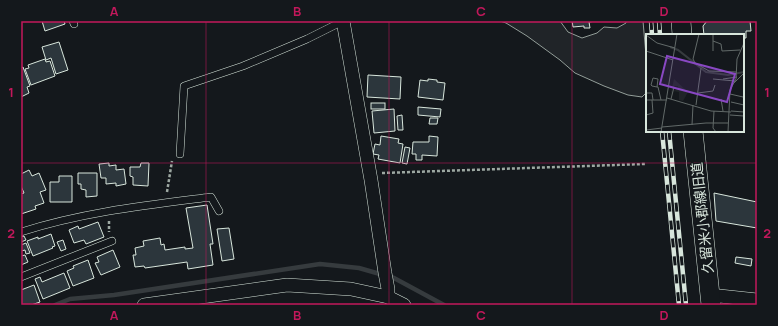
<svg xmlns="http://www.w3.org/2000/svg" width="778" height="326" viewBox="0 0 778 326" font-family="Manrope,'Noto Sans JP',sans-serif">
<rect width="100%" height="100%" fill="#14181c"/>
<polygon fill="#202428" stroke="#939e99" points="500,21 560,21 568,32 582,38 597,33 604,27 617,28 626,23 626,21 643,21 647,67 647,92 642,97 628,95 604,86 575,73 560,60 527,36 506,23"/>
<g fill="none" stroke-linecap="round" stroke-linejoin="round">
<polyline stroke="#363b3e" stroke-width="4.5" points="55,305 70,299 114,295 320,264 359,268 394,278 444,305"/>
</g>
<g fill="#2c363c" stroke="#d8e6dc">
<polygon points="42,21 64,21 65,24 45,31"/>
<polygon points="572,21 596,21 589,22 590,28 584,28 584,26 573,27"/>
<polygon points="707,21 750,21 751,31 746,31 746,38 743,38 743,35 704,35 703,26"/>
<polygon points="59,42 68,70 56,74 51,58 46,60 42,47"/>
<polygon points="45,59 46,62 50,61 55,76 31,85 25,69 29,68 28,65"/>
<polygon points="23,67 30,86 27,87 29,93 21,97 21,68"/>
<polygon points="368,75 401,77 400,99 367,97"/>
<polygon points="428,79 437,80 437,82 445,83 443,100 418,97 420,80 428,81"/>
<rect x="371" y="103" width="14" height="6"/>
<polygon points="418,107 441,109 440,117 418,115"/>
<polygon points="394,109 395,131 374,133 372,111"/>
<polygon points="402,115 403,130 398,130 397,116"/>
<polygon points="430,118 438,118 437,124 429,124"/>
<polygon points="381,136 399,139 398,143 403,144 400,163 378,159 379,155 373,154 375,144 380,145"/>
<polygon points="429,136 438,137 437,156 422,155 422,160 416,160 416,154 412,154 413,142 429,142"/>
<polygon points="405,147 410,148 407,164 402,163"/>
<polygon points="109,163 109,166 116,165 116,170 124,169 126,184 116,186 116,183 106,184 106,178 101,178 99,164"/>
<polygon points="141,163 149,163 148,186 133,185 133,177 130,176 130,167 140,167"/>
<polygon points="29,170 32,176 39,173 46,190 40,192 44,203 35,206 36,209 21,214 21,194 24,193 21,186 21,174"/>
<polygon points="78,173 97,173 97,196 86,197 86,190 81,189 81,184 78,184"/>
<polygon points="59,176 72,176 72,202 50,202 50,182 59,182"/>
<polygon points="714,193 757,202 757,228 716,221"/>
<polygon points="207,205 213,244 210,244 213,265 188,269 187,262 145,268 144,266 135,267 133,255 136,255 135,248 144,246 143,241 160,238 161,245 164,244 165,250 185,247 185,249 193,248 186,208"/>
<polygon points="98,222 104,237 86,244 84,240 74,243 69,230 78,226 79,229"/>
<polygon points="229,228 234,259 222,261 217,229"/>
<polygon points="51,234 55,246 52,247 53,248 33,256 27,241 38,237 38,239"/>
<polygon points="24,236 26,240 21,242 21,237"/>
<polygon points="63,240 66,249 61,251 57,242"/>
<polygon points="26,243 30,253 26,254 25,250 21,251 21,245"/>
<polygon points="113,250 120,267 101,275 95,263 99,262 97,257"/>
<polygon points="25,255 28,262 21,265 21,256"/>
<polygon points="736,257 752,259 751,266 735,263"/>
<polygon points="88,260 94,278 73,286 67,271 74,268 73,266"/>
<polygon points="64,273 70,288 43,299 35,279 40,277 42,282"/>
<polygon points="34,285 40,302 31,305 21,305 21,290"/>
</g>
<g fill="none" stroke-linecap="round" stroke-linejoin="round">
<defs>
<g id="lane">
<polyline points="73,21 74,24"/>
<polyline points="180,154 184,86 243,66 307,39 343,21"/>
<path d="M21,232C83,212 148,205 211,197L219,211"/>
<polyline points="21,277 112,241"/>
</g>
<g id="street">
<polyline points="343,21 371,180 385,273 388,289 388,297"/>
<polyline points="710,295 757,300"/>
<polyline points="144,305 287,285 351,289 388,297 404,305"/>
</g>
<g id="secondary">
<polyline points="681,21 682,35"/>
<polyline points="693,131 711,305"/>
</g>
</defs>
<use href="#lane" stroke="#d8e6dc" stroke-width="8"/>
<use href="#street" stroke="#d8e6dc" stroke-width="14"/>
<use href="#secondary" stroke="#d8e6dc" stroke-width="20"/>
<g stroke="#9da8a2" stroke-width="2.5" stroke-dasharray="3 2" stroke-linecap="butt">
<polyline points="382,173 645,164"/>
<polyline points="167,192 172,161"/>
<polyline points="109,221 109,232"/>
</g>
<use href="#lane" stroke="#14181c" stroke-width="7"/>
<use href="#street" stroke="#14181c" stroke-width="13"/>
<use href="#secondary" stroke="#14181c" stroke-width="19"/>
<defs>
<g id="rail">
<polyline points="651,21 652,35"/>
<polyline points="659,21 660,35"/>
<polyline points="662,131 679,305"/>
<polyline points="669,131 686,305"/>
</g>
</defs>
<use href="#rail" stroke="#d8e6dc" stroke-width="4.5"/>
<use href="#rail" stroke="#14181c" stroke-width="3" stroke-dasharray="9" stroke-linecap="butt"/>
</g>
<path fill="none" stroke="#c2185b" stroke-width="1" stroke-opacity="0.55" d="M206,21V305M389,21V305M572,21V305M21,163H757"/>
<g text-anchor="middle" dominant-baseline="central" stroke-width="3" stroke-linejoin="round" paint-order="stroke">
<g font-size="14" fill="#d8e6dc" stroke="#14181c">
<text transform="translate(702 218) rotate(-96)">久留米小郡線旧道</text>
</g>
</g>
<g transform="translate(646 34)">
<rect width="98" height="98" fill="#14181c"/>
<path d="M28,45L42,58L37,67L33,66V58L27,57L32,55V52H28L24,63Z" fill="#202428"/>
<path fill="none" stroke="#363b3e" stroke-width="2" d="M24,13L32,16L60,38L82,41L98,38"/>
<path fill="none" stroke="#626a69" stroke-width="1" d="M53,0L47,25L49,29L63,37L90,38M0,1L11,9L29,14M67,7L75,10L76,17L94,16M0,17L27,26M67,17V0M67,45L89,47M77,45L91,43M88,49L98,39M11,53L12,45L7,44L5,51L6,52L11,53H12L15,66M0,59H6L7,66M52,59L67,57L69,51M84,60L97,63M21,64L65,77L85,78M25,65L28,53M75,65L77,77M0,66H21M85,68L98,71M50,71L55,34M68,77L67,94L70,98M85,77L98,78M0,81L7,79L6,66M84,81L98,82M46,91L47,71M16,93L60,89H82M0,96L16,94M15,98L31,0M82,98L84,56L90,45L91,25L98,9"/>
<path fill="#8948c3" fill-opacity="0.15" stroke="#8948c3" stroke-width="2" d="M21,22L89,40L81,68L14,50Z"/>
<rect width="98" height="98" fill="none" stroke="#d8e6dc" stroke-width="2"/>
</g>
<rect width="778" height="326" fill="none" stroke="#14181c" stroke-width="44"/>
<rect x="22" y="22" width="734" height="282" fill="none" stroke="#c2185b" stroke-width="1.5"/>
<g font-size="13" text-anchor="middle" font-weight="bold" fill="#c2185b">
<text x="114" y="16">A</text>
<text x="297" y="16">B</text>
<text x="481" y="16">C</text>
<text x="664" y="16">D</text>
<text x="11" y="97">1</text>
<text x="767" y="97">1</text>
<text x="11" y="238">2</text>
<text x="767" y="238">2</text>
<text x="114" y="320">A</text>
<text x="297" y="320">B</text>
<text x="481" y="320">C</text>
<text x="664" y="320">D</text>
</g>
</svg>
